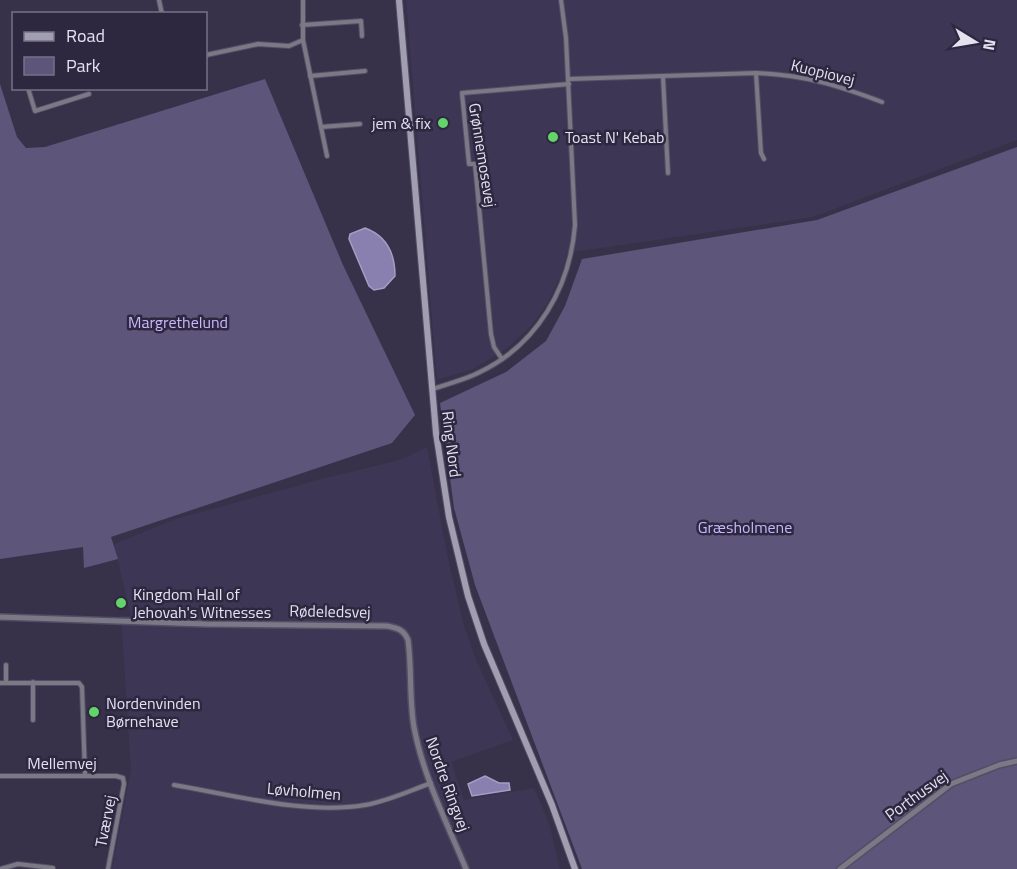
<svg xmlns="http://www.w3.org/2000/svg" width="1017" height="869" viewBox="0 0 1017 869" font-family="'Titillium Web',sans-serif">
<rect width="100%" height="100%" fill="#37324a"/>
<g fill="#3e3655">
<polygon points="406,0 1017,0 1017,140 813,217 567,253 562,273 547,304 532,325 506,349 473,369 437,380"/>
<polygon points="427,447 448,559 464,626 477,662 513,740 451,762 464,800 534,788 549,823 560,869 112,869 131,770 121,616 131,616 114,544 176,519 318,480 403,459"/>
</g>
<g fill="#5d557a">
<polygon points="265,79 343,265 415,415 392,443 111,537 118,559 84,568 83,547 0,559 0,84 17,137 26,148 45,147"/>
<polygon points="1017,147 1017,869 582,869 475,585 454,508 440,403 506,372 546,341 565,306 582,259 817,220"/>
</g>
<g fill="#8a80af" stroke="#a59dc3" stroke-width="1.5">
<path d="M365,228C387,236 395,254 395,276L384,288L374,290L369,286L349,239L350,234Z"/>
<polygon points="485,776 499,783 509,783 510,790 472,796 468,784"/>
</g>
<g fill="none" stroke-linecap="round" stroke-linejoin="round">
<defs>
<g id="minor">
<polyline points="159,0 162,14"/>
<polyline points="303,0 303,40 327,156"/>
<polyline points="302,25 361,21 362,36"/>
<polyline points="206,55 258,44 289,46 303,40"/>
<polyline points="756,73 761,153 764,159"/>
<polyline points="310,76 365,71"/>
<polyline points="663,77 668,173"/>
<path d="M569,79L756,73C804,75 837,85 882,102"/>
<polyline points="28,88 35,111 89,94"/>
<polyline points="321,127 360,124"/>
<polyline points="502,359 494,347 491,334 475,164 469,164 462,93 569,84"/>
<path d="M433,389C449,383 465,380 480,372C538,344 570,287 575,225L566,38L561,0"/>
<polyline points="33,682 33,720"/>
<polyline points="0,683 79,683 82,687 85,775"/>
<polyline points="6,683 6,665"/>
<polyline points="0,776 116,776 123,778 124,784 108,869"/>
<path d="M174,785C233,795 306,815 365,805C388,801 409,791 431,783"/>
<polyline points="0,869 18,864 53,868"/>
</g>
<g id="tertiary">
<path d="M0,617L206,624L387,626C398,628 404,630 408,640C412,669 409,698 414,727C423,776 447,823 466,869"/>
<polyline points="840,869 951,784 999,765 1017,761"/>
</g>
<polyline id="secondary" points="399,0 436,433 449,517 468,596 484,644 552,805 575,869"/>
</defs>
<use href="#minor" stroke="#534e65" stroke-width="6"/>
<use href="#tertiary" stroke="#534e65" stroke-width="8"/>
<use href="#secondary" stroke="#534e65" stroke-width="8"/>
<use href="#minor" stroke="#7b7985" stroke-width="4"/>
<use href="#tertiary" stroke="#7b7985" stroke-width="5"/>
<use href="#secondary" stroke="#a29eb2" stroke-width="6"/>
</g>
<g fill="#63d469" stroke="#2d283f" stroke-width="2">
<circle cx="443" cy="123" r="6"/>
<circle cx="553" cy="137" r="6"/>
<circle cx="121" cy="603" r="6"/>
<circle cx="94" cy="712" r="6"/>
</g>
<g text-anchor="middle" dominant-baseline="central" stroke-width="5" stroke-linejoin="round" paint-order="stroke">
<g font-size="16" fill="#e4e1f1" stroke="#2d283f">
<text transform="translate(823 72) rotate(14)">Kuopiovej</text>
<text transform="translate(483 155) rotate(81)">Grønnemosevej</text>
<text transform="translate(452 444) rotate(83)">Ring Nord</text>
<text transform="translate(330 611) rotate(1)">Rødeledsvej</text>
<text x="62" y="763">Mellemvej</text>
<text transform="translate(448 784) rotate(70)">Nordre Ringvej</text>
<text transform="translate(304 791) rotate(5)">Løvholmen</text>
<text transform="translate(916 795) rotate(-36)">Porthusvej</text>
<text transform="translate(105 821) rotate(-79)">Tværvej</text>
</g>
<g font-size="16" fill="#e4e1f1" stroke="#2d283f" text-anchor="start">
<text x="431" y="123" text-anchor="end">jem &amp; fix</text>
<text x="565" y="137">Toast N' Kebab</text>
<text x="133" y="594">Kingdom Hall of<tspan x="133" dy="18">Jehovah's Witnesses</tspan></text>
<text x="106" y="703">Nordenvinden<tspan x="106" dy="18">Børnehave</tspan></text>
</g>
<g font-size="16" fill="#c7b7fe" stroke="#2d283f">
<text x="178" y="322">Margrethelund</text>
<text x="745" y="527">Græsholmene</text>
</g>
</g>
<rect x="12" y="12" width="195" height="78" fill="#2d283f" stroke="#767286" stroke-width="1.5"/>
<rect x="24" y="32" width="30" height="9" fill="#a29eb2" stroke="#767286" stroke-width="1.5"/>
<text x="66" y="42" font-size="18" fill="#e4e1f1">Road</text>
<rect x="24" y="57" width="30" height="18" fill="#5d557a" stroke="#767286" stroke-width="1.5"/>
<text x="66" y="72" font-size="18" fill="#e4e1f1">Park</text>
<g transform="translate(975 42) rotate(101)" stroke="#2d283f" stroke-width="4.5" paint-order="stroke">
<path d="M0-4.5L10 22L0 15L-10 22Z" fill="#e4e1f1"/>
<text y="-9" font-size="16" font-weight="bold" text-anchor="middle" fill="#e4e1f1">N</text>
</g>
</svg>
